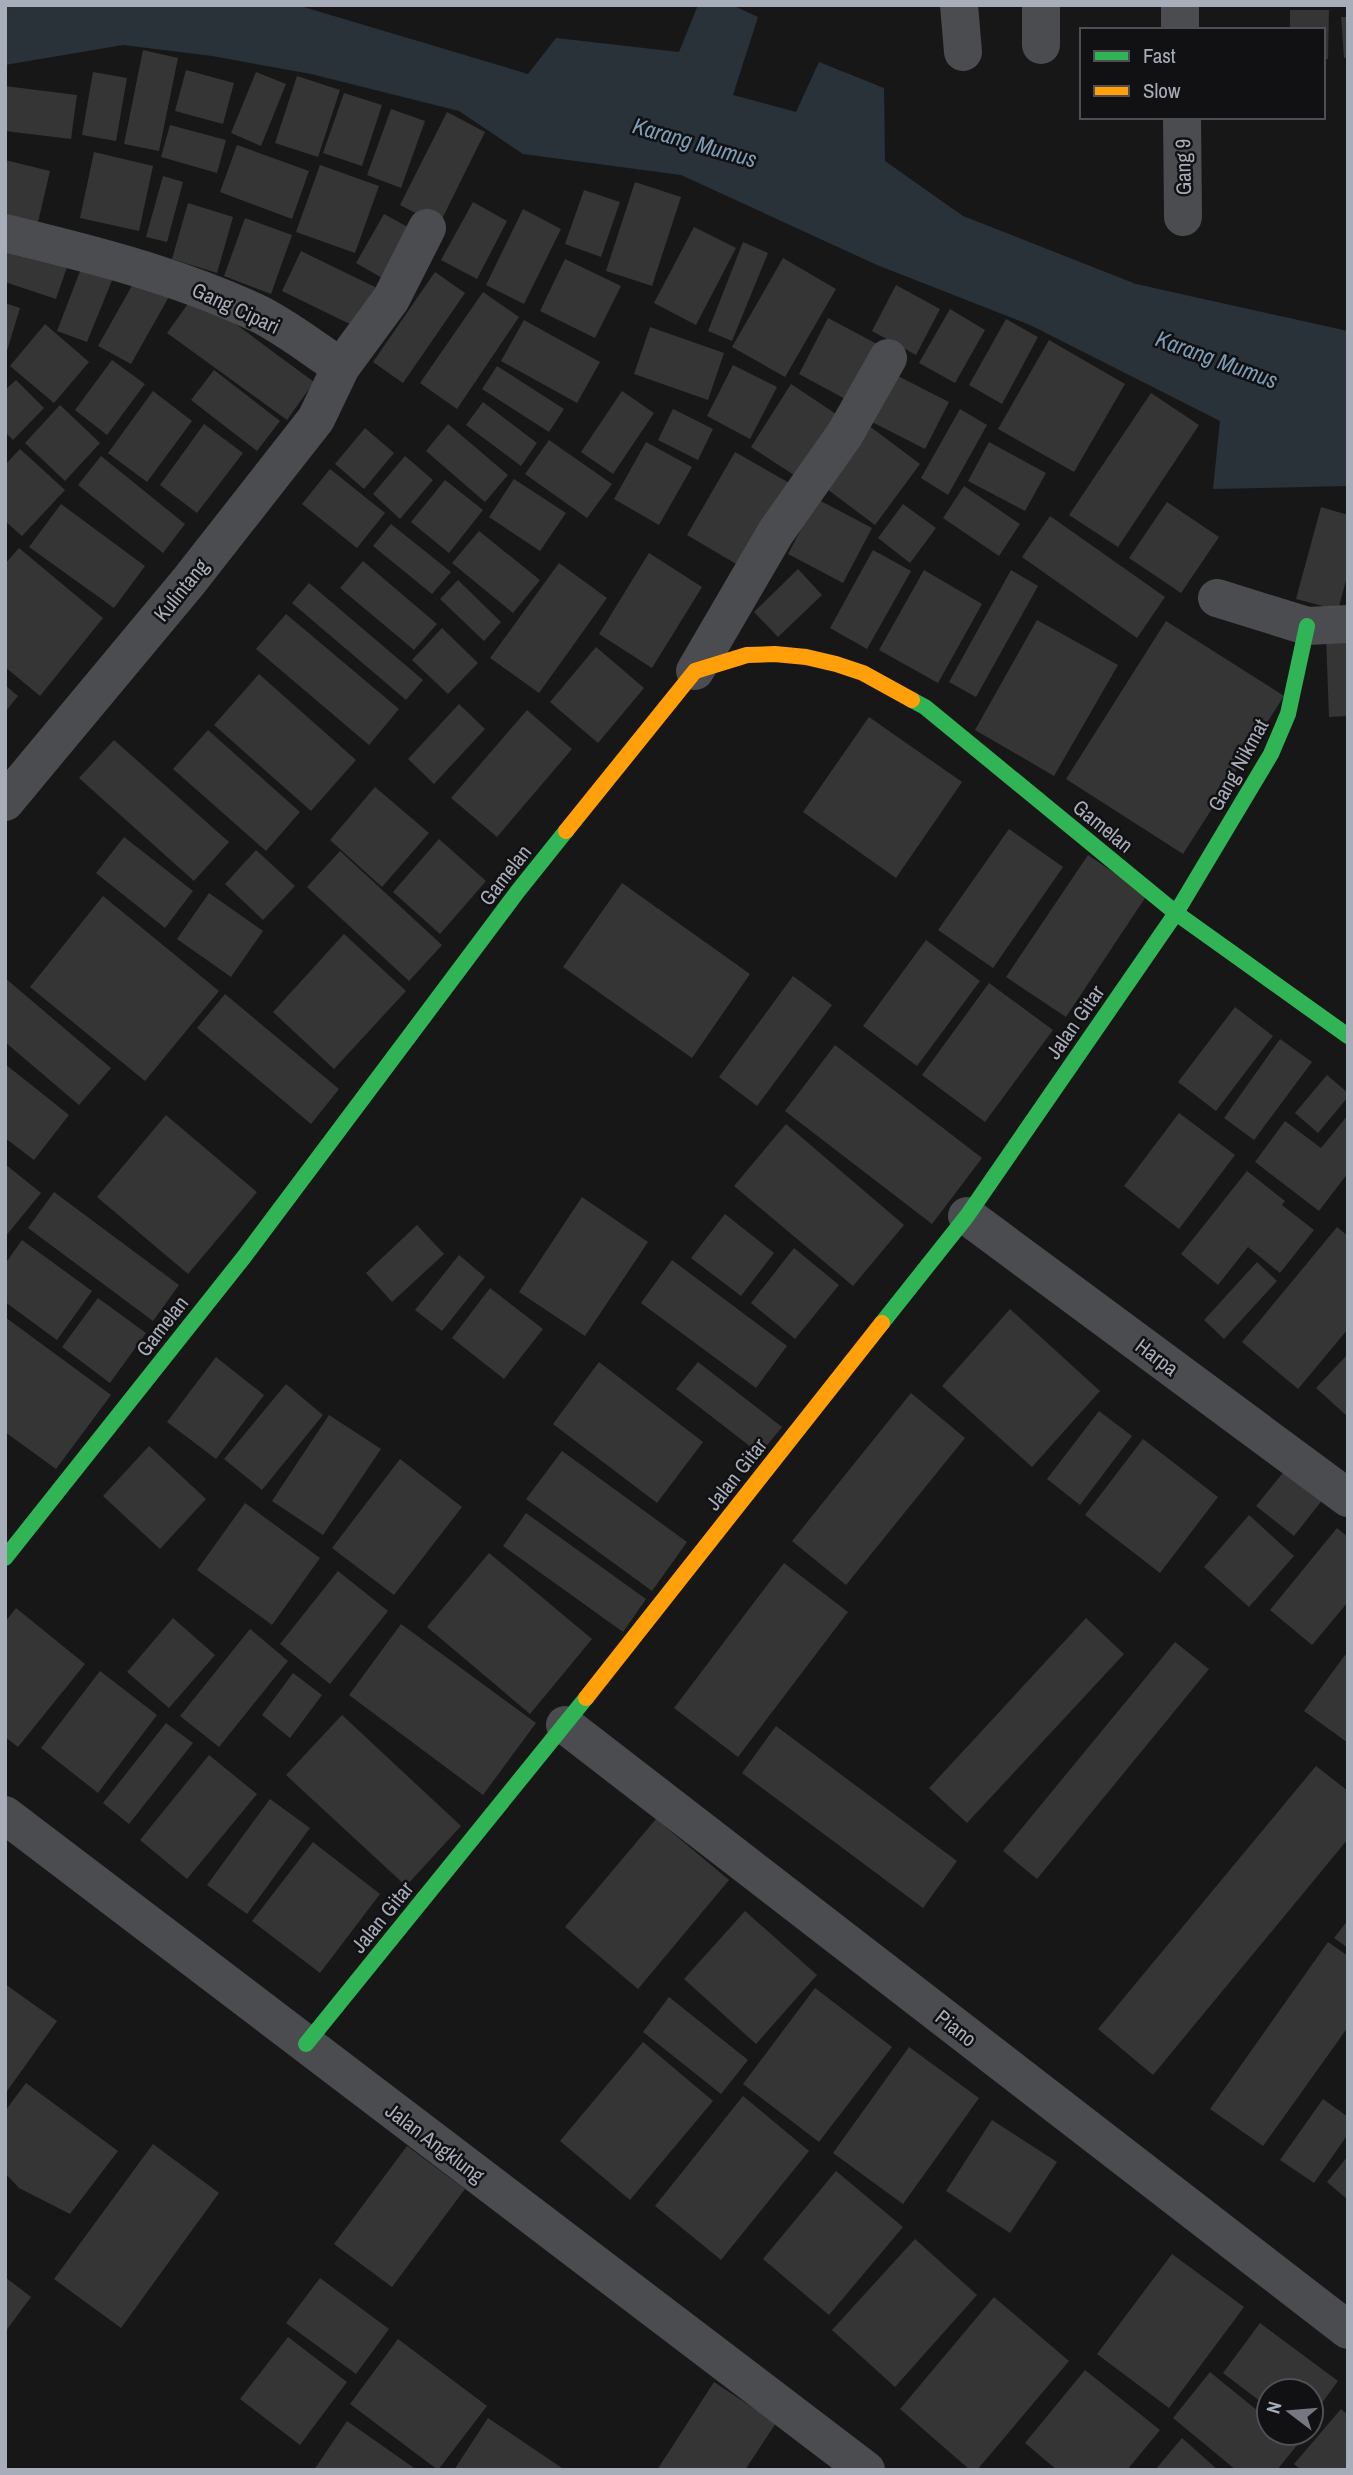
<svg xmlns="http://www.w3.org/2000/svg" width="1353" height="2475" viewBox="0 0 1353 2475" font-family="'Archivo Narrow',sans-serif">
<rect width="100%" height="100%" fill="#171717"/>
<polygon fill="#293239" points="5,5 297,5 528,74 556,38 679,52 698,5 732,5 758,17 733,95 796,112 819,62 884,88 885,161 963,216 1136,284 1348,331 1348,486 1213,489 1220,421 1030,325 877,265 681,175 523,154 459,111 311,74 212,56 123,45 5,65"/>
<g fill="#353536">
<polygon points="1290,10 1329,10 1328,59 1323,59 1323,30 1290,30"/>
<polygon points="1341,17 1348,17 1348,57 1344,58"/>
<polygon points="143,50 178,58 159,151 124,144"/>
<polygon points="186,70 234,83 223,124 175,111"/>
<polygon points="93,72 127,78 116,141 82,135"/>
<polygon points="256,72 286,84 261,146 231,133"/>
<polygon points="297,76 340,90 318,157 275,143"/>
<polygon points="5,86 77,95 71,139 5,131"/>
<polygon points="344,93 382,105 362,166 323,153"/>
<polygon points="391,109 425,121 401,188 367,175"/>
<polygon points="447,112 485,132 439,225 400,205"/>
<polygon points="170,125 226,140 217,173 161,157"/>
<polygon points="237,145 309,171 292,219 220,192"/>
<polygon points="94,152 153,166 139,231 80,218"/>
<polygon points="5,160 50,171 38,222 5,214"/>
<polygon points="320,165 379,186 355,253 296,232"/>
<polygon points="163,176 183,182 167,242 146,237"/>
<polygon points="635,182 681,197 652,286 606,271"/>
<polygon points="584,190 620,202 601,257 565,244"/>
<polygon points="473,202 507,221 477,279 441,260"/>
<polygon points="188,203 233,217 217,273 172,259"/>
<polygon points="523,209 561,229 524,304 486,285"/>
<polygon points="384,214 417,232 389,282 356,263"/>
<polygon points="245,218 292,235 271,294 224,276"/>
<polygon points="694,227 736,248 696,325 654,303"/>
<polygon points="743,242 768,253 732,341 708,331"/>
<polygon points="5,243 68,264 56,299 5,282"/>
<polygon points="301,251 377,288 358,328 282,291"/>
<polygon points="783,258 836,289 785,377 732,347"/>
<polygon points="565,259 621,286 595,338 540,311"/>
<polygon points="84,261 115,273 87,342 57,331"/>
<polygon points="435,272 465,293 403,383 373,362"/>
<polygon points="138,275 171,293 131,364 98,346"/>
<polygon points="896,285 940,309 916,355 872,331"/>
<polygon points="483,292 519,317 457,409 420,383"/>
<polygon points="195,294 314,382 287,420 167,333"/>
<polygon points="5,303 20,308 6,354 5,354"/>
<polygon points="950,309 985,330 955,383 919,363"/>
<polygon points="828,318 877,344 847,400 799,374"/>
<polygon points="1006,319 1038,337 1002,404 969,385"/>
<polygon points="524,320 600,362 577,403 501,361"/>
<polygon points="45,324 89,362 54,403 10,366"/>
<polygon points="650,327 724,353 708,400 634,374"/>
<polygon points="1049,340 1125,384 1074,472 998,429"/>
<polygon points="112,360 145,384 107,435 75,410"/>
<polygon points="733,365 777,387 750,439 707,416"/>
<polygon points="497,366 564,409 549,432 482,389"/>
<polygon points="214,370 280,421 257,451 191,400"/>
<polygon points="890,372 949,402 925,449 866,419"/>
<polygon points="16,380 44,408 13,440 5,432 5,390"/>
<polygon points="791,384 839,416 800,479 751,447"/>
<polygon points="153,391 192,421 147,482 108,453"/>
<polygon points="622,391 654,413 613,474 581,452"/>
<polygon points="1151,393 1199,425 1118,547 1069,515"/>
<polygon points="483,402 537,443 521,466 466,425"/>
<polygon points="60,405 100,443 65,481 25,443"/>
<polygon points="673,409 713,429 698,460 658,440"/>
<polygon points="960,409 987,425 948,495 921,478"/>
<polygon points="204,424 243,453 197,513 160,485"/>
<polygon points="448,424 508,475 485,502 426,451"/>
<polygon points="868,425 920,464 875,525 823,486"/>
<polygon points="365,428 394,453 364,489 335,464"/>
<polygon points="549,440 612,484 587,518 525,474"/>
<polygon points="646,442 692,467 659,525 614,499"/>
<polygon points="989,442 1046,473 1025,511 968,481"/>
<polygon points="20,449 65,490 22,536 5,521 5,465"/>
<polygon points="735,452 791,484 743,568 687,535"/>
<polygon points="101,456 185,524 163,553 78,485"/>
<polygon points="405,456 433,480 400,519 373,494"/>
<polygon points="330,469 385,513 357,548 302,504"/>
<polygon points="514,479 566,513 540,551 489,517"/>
<polygon points="445,480 483,510 449,553 411,522"/>
<polygon points="964,486 1020,524 999,556 943,518"/>
<polygon points="817,499 872,528 843,583 788,554"/>
<polygon points="1167,502 1219,537 1181,593 1129,558"/>
<polygon points="61,504 145,566 114,608 29,547"/>
<polygon points="903,504 936,528 910,563 878,538"/>
<polygon points="1321,507 1348,515 1348,573 1338,610 1296,599"/>
<polygon points="1050,516 1165,597 1137,638 1022,557"/>
<polygon points="391,524 451,572 432,594 373,546"/>
<polygon points="479,531 540,580 513,613 452,563"/>
<polygon points="19,548 103,618 40,696 5,667 5,564"/>
<polygon points="873,550 911,571 867,649 830,628"/>
<polygon points="649,553 702,587 652,668 599,634"/>
<polygon points="363,561 437,624 414,650 340,588"/>
<polygon points="559,563 607,598 539,693 490,658"/>
<polygon points="798,569 822,595 778,637 754,612"/>
<polygon points="924,570 982,604 938,683 879,650"/>
<polygon points="1011,570 1038,586 976,697 949,682"/>
<polygon points="458,580 501,622 484,641 440,599"/>
<polygon points="309,583 423,680 406,700 292,603"/>
<polygon points="286,614 399,709 369,745 256,649"/>
<polygon points="1037,620 1118,665 1054,776 975,730"/>
<polygon points="1166,621 1284,696 1183,854 1066,779"/>
<polygon points="442,628 478,663 448,694 412,660"/>
<polygon points="1348,636 1348,716 1329,717 1326,637"/>
<polygon points="596,647 644,688 598,743 550,702"/>
<polygon points="259,674 356,760 311,811 214,725"/>
<polygon points="5,685 18,696 5,712"/>
<polygon points="459,704 485,729 434,784 408,759"/>
<polygon points="527,710 572,749 497,837 451,798"/>
<polygon points="869,717 962,782 896,878 803,812"/>
<polygon points="208,730 300,812 266,851 173,769"/>
<polygon points="114,740 229,842 194,881 79,778"/>
<polygon points="375,787 429,833 382,887 330,840"/>
<polygon points="1009,829 1063,867 993,968 938,930"/>
<polygon points="124,837 193,891 165,928 96,873"/>
<polygon points="439,839 486,881 440,934 393,892"/>
<polygon points="256,850 295,886 263,920 225,884"/>
<polygon points="340,851 442,945 409,981 307,887"/>
<polygon points="1088,855 1147,895 1066,1017 1006,977"/>
<polygon points="622,883 750,974 692,1058 563,967"/>
<polygon points="209,893 263,931 231,977 177,939"/>
<polygon points="103,896 219,991 145,1081 30,987"/>
<polygon points="344,934 406,991 334,1069 273,1012"/>
<polygon points="926,940 980,981 917,1066 863,1026"/>
<polygon points="793,976 832,1005 757,1106 719,1077"/>
<polygon points="5,978 111,1068 79,1105 5,1042"/>
<polygon points="989,983 1053,1030 985,1122 922,1075"/>
<polygon points="225,994 339,1089 311,1124 197,1028"/>
<polygon points="1235,1007 1273,1036 1216,1111 1178,1082"/>
<polygon points="1280,1039 1312,1062 1254,1140 1224,1118"/>
<polygon points="835,1045 982,1158 932,1224 785,1111"/>
<polygon points="5,1064 69,1115 34,1160 5,1138"/>
<polygon points="1327,1075 1348,1093 1348,1097 1318,1133 1295,1113"/>
<polygon points="1179,1113 1235,1155 1179,1229 1124,1186"/>
<polygon points="166,1115 257,1192 188,1274 97,1197"/>
<polygon points="1348,1115 1348,1173 1319,1211 1255,1162 1285,1121 1321,1148"/>
<polygon points="786,1124 904,1225 853,1286 734,1186"/>
<polygon points="5,1164 41,1193 5,1237"/>
<polygon points="1247,1171 1285,1201 1282,1205 1314,1230 1280,1273 1248,1247 1218,1285 1181,1254"/>
<polygon points="54,1192 179,1285 153,1321 28,1228"/>
<polygon points="582,1197 648,1242 585,1336 519,1292"/>
<polygon points="725,1214 774,1253 741,1296 691,1258"/>
<polygon points="417,1225 444,1254 392,1302 366,1273"/>
<polygon points="1337,1227 1348,1236 1348,1329 1298,1389 1242,1342"/>
<polygon points="22,1240 92,1291 57,1340 5,1302 5,1264"/>
<polygon points="794,1248 839,1285 795,1339 751,1303"/>
<polygon points="459,1255 485,1277 442,1331 415,1310"/>
<polygon points="672,1260 787,1346 756,1388 641,1303"/>
<polygon points="1257,1262 1277,1281 1224,1339 1204,1320"/>
<polygon points="490,1288 543,1329 504,1379 452,1338"/>
<polygon points="98,1298 146,1333 110,1383 62,1347"/>
<polygon points="1010,1309 1100,1391 1032,1467 942,1386"/>
<polygon points="5,1317 111,1395 56,1469 5,1432"/>
<polygon points="1348,1354 1348,1417 1316,1388"/>
<polygon points="216,1357 264,1395 216,1459 167,1422"/>
<polygon points="599,1362 703,1442 657,1503 553,1424"/>
<polygon points="698,1362 782,1427 760,1454 676,1389"/>
<polygon points="286,1384 323,1415 262,1490 224,1459"/>
<polygon points="911,1393 965,1438 846,1585 792,1541"/>
<polygon points="1099,1411 1132,1436 1080,1505 1047,1479"/>
<polygon points="329,1415 381,1449 323,1535 272,1501"/>
<polygon points="1143,1439 1218,1497 1160,1573 1085,1515"/>
<polygon points="149,1446 206,1499 160,1549 103,1496"/>
<polygon points="562,1451 687,1542 652,1591 526,1499"/>
<polygon points="400,1459 462,1507 394,1595 332,1548"/>
<polygon points="1290,1464 1327,1494 1294,1536 1256,1506"/>
<polygon points="245,1503 320,1558 272,1625 197,1570"/>
<polygon points="526,1513 646,1599 623,1632 503,1546"/>
<polygon points="1249,1515 1294,1556 1249,1607 1204,1567"/>
<polygon points="1337,1528 1348,1537 1348,1602 1312,1645 1270,1610"/>
<polygon points="489,1553 592,1639 530,1714 427,1627"/>
<polygon points="784,1563 848,1612 738,1757 674,1708"/>
<polygon points="338,1571 388,1611 330,1684 280,1644"/>
<polygon points="16,1608 85,1664 18,1747 5,1737 5,1622"/>
<polygon points="173,1618 215,1655 169,1708 127,1672"/>
<polygon points="1086,1618 1124,1654 967,1823 929,1788"/>
<polygon points="401,1624 536,1723 483,1795 349,1695"/>
<polygon points="250,1629 288,1661 219,1747 180,1716"/>
<polygon points="1175,1642 1209,1669 1037,1879 1003,1851"/>
<polygon points="1345,1655 1348,1657 1348,1743 1304,1711"/>
<polygon points="100,1671 157,1715 98,1793 41,1748"/>
<polygon points="293,1673 322,1695 290,1738 262,1715"/>
<polygon points="342,1715 461,1826 406,1886 286,1775"/>
<polygon points="166,1723 193,1743 129,1824 103,1803"/>
<polygon points="776,1726 957,1861 923,1908 742,1773"/>
<polygon points="209,1755 257,1794 187,1879 140,1840"/>
<polygon points="1316,1766 1348,1791 1348,1839 1153,2075 1098,2029"/>
<polygon points="270,1799 310,1828 247,1914 207,1885"/>
<polygon points="656,1819 729,1880 638,1989 565,1927"/>
<polygon points="313,1842 380,1894 320,1973 252,1921"/>
<polygon points="745,1911 817,1975 756,2044 684,1979"/>
<polygon points="1348,1920 1348,1948 1334,1938"/>
<polygon points="1328,1942 1348,1956 1348,2027 1263,2146 1210,2109"/>
<polygon points="5,1984 57,2021 5,2094"/>
<polygon points="815,1988 892,2047 819,2142 743,2084"/>
<polygon points="669,1997 748,2060 721,2094 643,2032"/>
<polygon points="643,2042 713,2101 630,2200 560,2141"/>
<polygon points="909,2047 979,2098 903,2204 833,2153"/>
<polygon points="26,2083 118,2151 70,2214 19,2188 5,2173 5,2111"/>
<polygon points="743,2096 809,2151 721,2260 655,2206"/>
<polygon points="1323,2099 1348,2117 1348,2134 1314,2183 1280,2160"/>
<polygon points="992,2120 1057,2162 1010,2233 946,2191"/>
<polygon points="153,2144 219,2193 121,2328 54,2279"/>
<polygon points="407,2146 465,2189 392,2287 334,2244"/>
<polygon points="1348,2156 1348,2200 1327,2182"/>
<polygon points="836,2171 903,2227 829,2315 763,2259"/>
<polygon points="915,2239 977,2295 895,2387 832,2330"/>
<polygon points="1172,2254 1244,2307 1169,2408 1097,2354"/>
<polygon points="5,2277 31,2297 5,2332"/>
<polygon points="320,2278 389,2329 356,2374 286,2323"/>
<polygon points="994,2297 1069,2361 977,2470 970,2470 900,2409"/>
<polygon points="1260,2323 1338,2381 1311,2418 1311,2391 1269,2391 1269,2408 1223,2373"/>
<polygon points="288,2337 347,2382 300,2445 240,2399"/>
<polygon points="398,2339 487,2406 438,2470 350,2404"/>
<polygon points="1085,2370 1160,2430 1127,2470 1057,2470 1025,2443"/>
<polygon points="1210,2372 1269,2420 1269,2433 1285,2433 1298,2444 1277,2470 1236,2470 1173,2418"/>
<polygon points="714,2382 776,2423 745,2470 657,2470"/>
<polygon points="1341,2409 1348,2415 1348,2470 1301,2470 1294,2464"/>
<polygon points="488,2418 565,2470 454,2470"/>
<polygon points="347,2421 417,2470 314,2470"/>
<polygon points="1182,2438 1218,2470 1155,2470"/>
</g>
<g fill="none" stroke-linecap="round" stroke-linejoin="round">
<g stroke="#4b4c50" stroke-width="38">
<polyline points="959,5 963,52"/>
<polyline points="1180,5 1180,30"/>
<polyline points="1041,45 1041,5"/>
<polyline points="1182,117 1183,217"/>
<path d="M5,233C91,254 175,275 255,312C285,326 313,349 341,367"/>
<polyline points="1217,598 1307,626 1348,624"/>
<polyline points="695,671 776,532 845,434 888,358"/>
<polyline points="5,802 189,581 316,419 341,367 391,299 427,228"/>
<polyline points="967,1216 1348,1498"/>
<polyline points="565,1725 1348,2330"/>
<polyline points="5,1815 866,2470"/>
</g>
<g stroke="#30b455" stroke-width="16">
<polyline points="912,700 925,707 1176,913 1348,1036"/>
<polyline points="882,1323 967,1216 1176,913 1271,754 1288,714 1307,626"/>
<polyline points="5,1558 244,1257 518,891 566,831"/>
<polyline points="306,2044 586,1698"/>
</g>
<g stroke="#ff9f0a" stroke-width="16">
<polyline points="566,831 695,671 747,655 775,654 806,657 836,664 863,673 912,700"/>
<polyline points="586,1698 882,1323"/>
</g>
</g>
<g text-anchor="middle" dominant-baseline="central" stroke-width="5" stroke-linejoin="round" paint-order="stroke">
<g font-size="21" fill="#a7adb9" stroke="#111113">
<text transform="translate(1183 167) rotate(-91)">Gang 9</text>
<text transform="translate(236 308) rotate(25)">Gang Cipari</text>
<text transform="translate(181 590) rotate(-51)">Kulintang</text>
<text transform="translate(1238 765) rotate(-61)">Gang Nikmat</text>
<text transform="translate(1103 826) rotate(39)">Gamelan</text>
<text transform="translate(505 875) rotate(-52)">Gamelan</text>
<text transform="translate(1075 1022) rotate(-55)">Jalan Gitar</text>
<text transform="translate(162 1326) rotate(-52)">Gamelan</text>
<text transform="translate(1157 1357) rotate(37)">Harpa</text>
<text transform="translate(736 1474) rotate(-52)">Jalan Gitar</text>
<text transform="translate(382 1917) rotate(-51)">Jalan Gitar</text>
<text transform="translate(956 2028) rotate(38)">Piano</text>
<text transform="translate(435 2143) rotate(37)">Jalan Angklung</text>
</g>
<g font-size="23" font-style="italic" fill="#7d9cb5" stroke="#111113">
<text transform="translate(695 142) rotate(16)">Karang Mumus</text>
<text transform="translate(1217 359) rotate(20)">Karang Mumus</text>
</g>
</g>
<rect width="1353" height="2475" fill="none" stroke="#a7adb9" stroke-width="14"/>
<rect x="1080" y="28" width="245" height="91" fill="#111113" stroke="#4d4f55" stroke-width="2"/>
<rect x="1094" y="51" width="35" height="10" fill="#30b455" stroke="#4d4f55" stroke-width="2"/>
<text x="1143" y="63" font-size="21" fill="#a7adb9">Fast</text>
<rect x="1094" y="86" width="35" height="10" fill="#ff9f0a" stroke="#4d4f55" stroke-width="2"/>
<text x="1143" y="98" font-size="21" fill="#a7adb9">Slow</text>
<g transform="translate(1290 2412) rotate(286)"><circle r="33" fill="#111113" stroke="#4d4f55" stroke-width="2"/>
<path d="M0-5L12 26L0 18L-12 26Z" fill="#757880"/>
<text y="-10" font-size="19" font-weight="bold" text-anchor="middle" fill="#a7adb9">N</text>
</g>
</svg>
